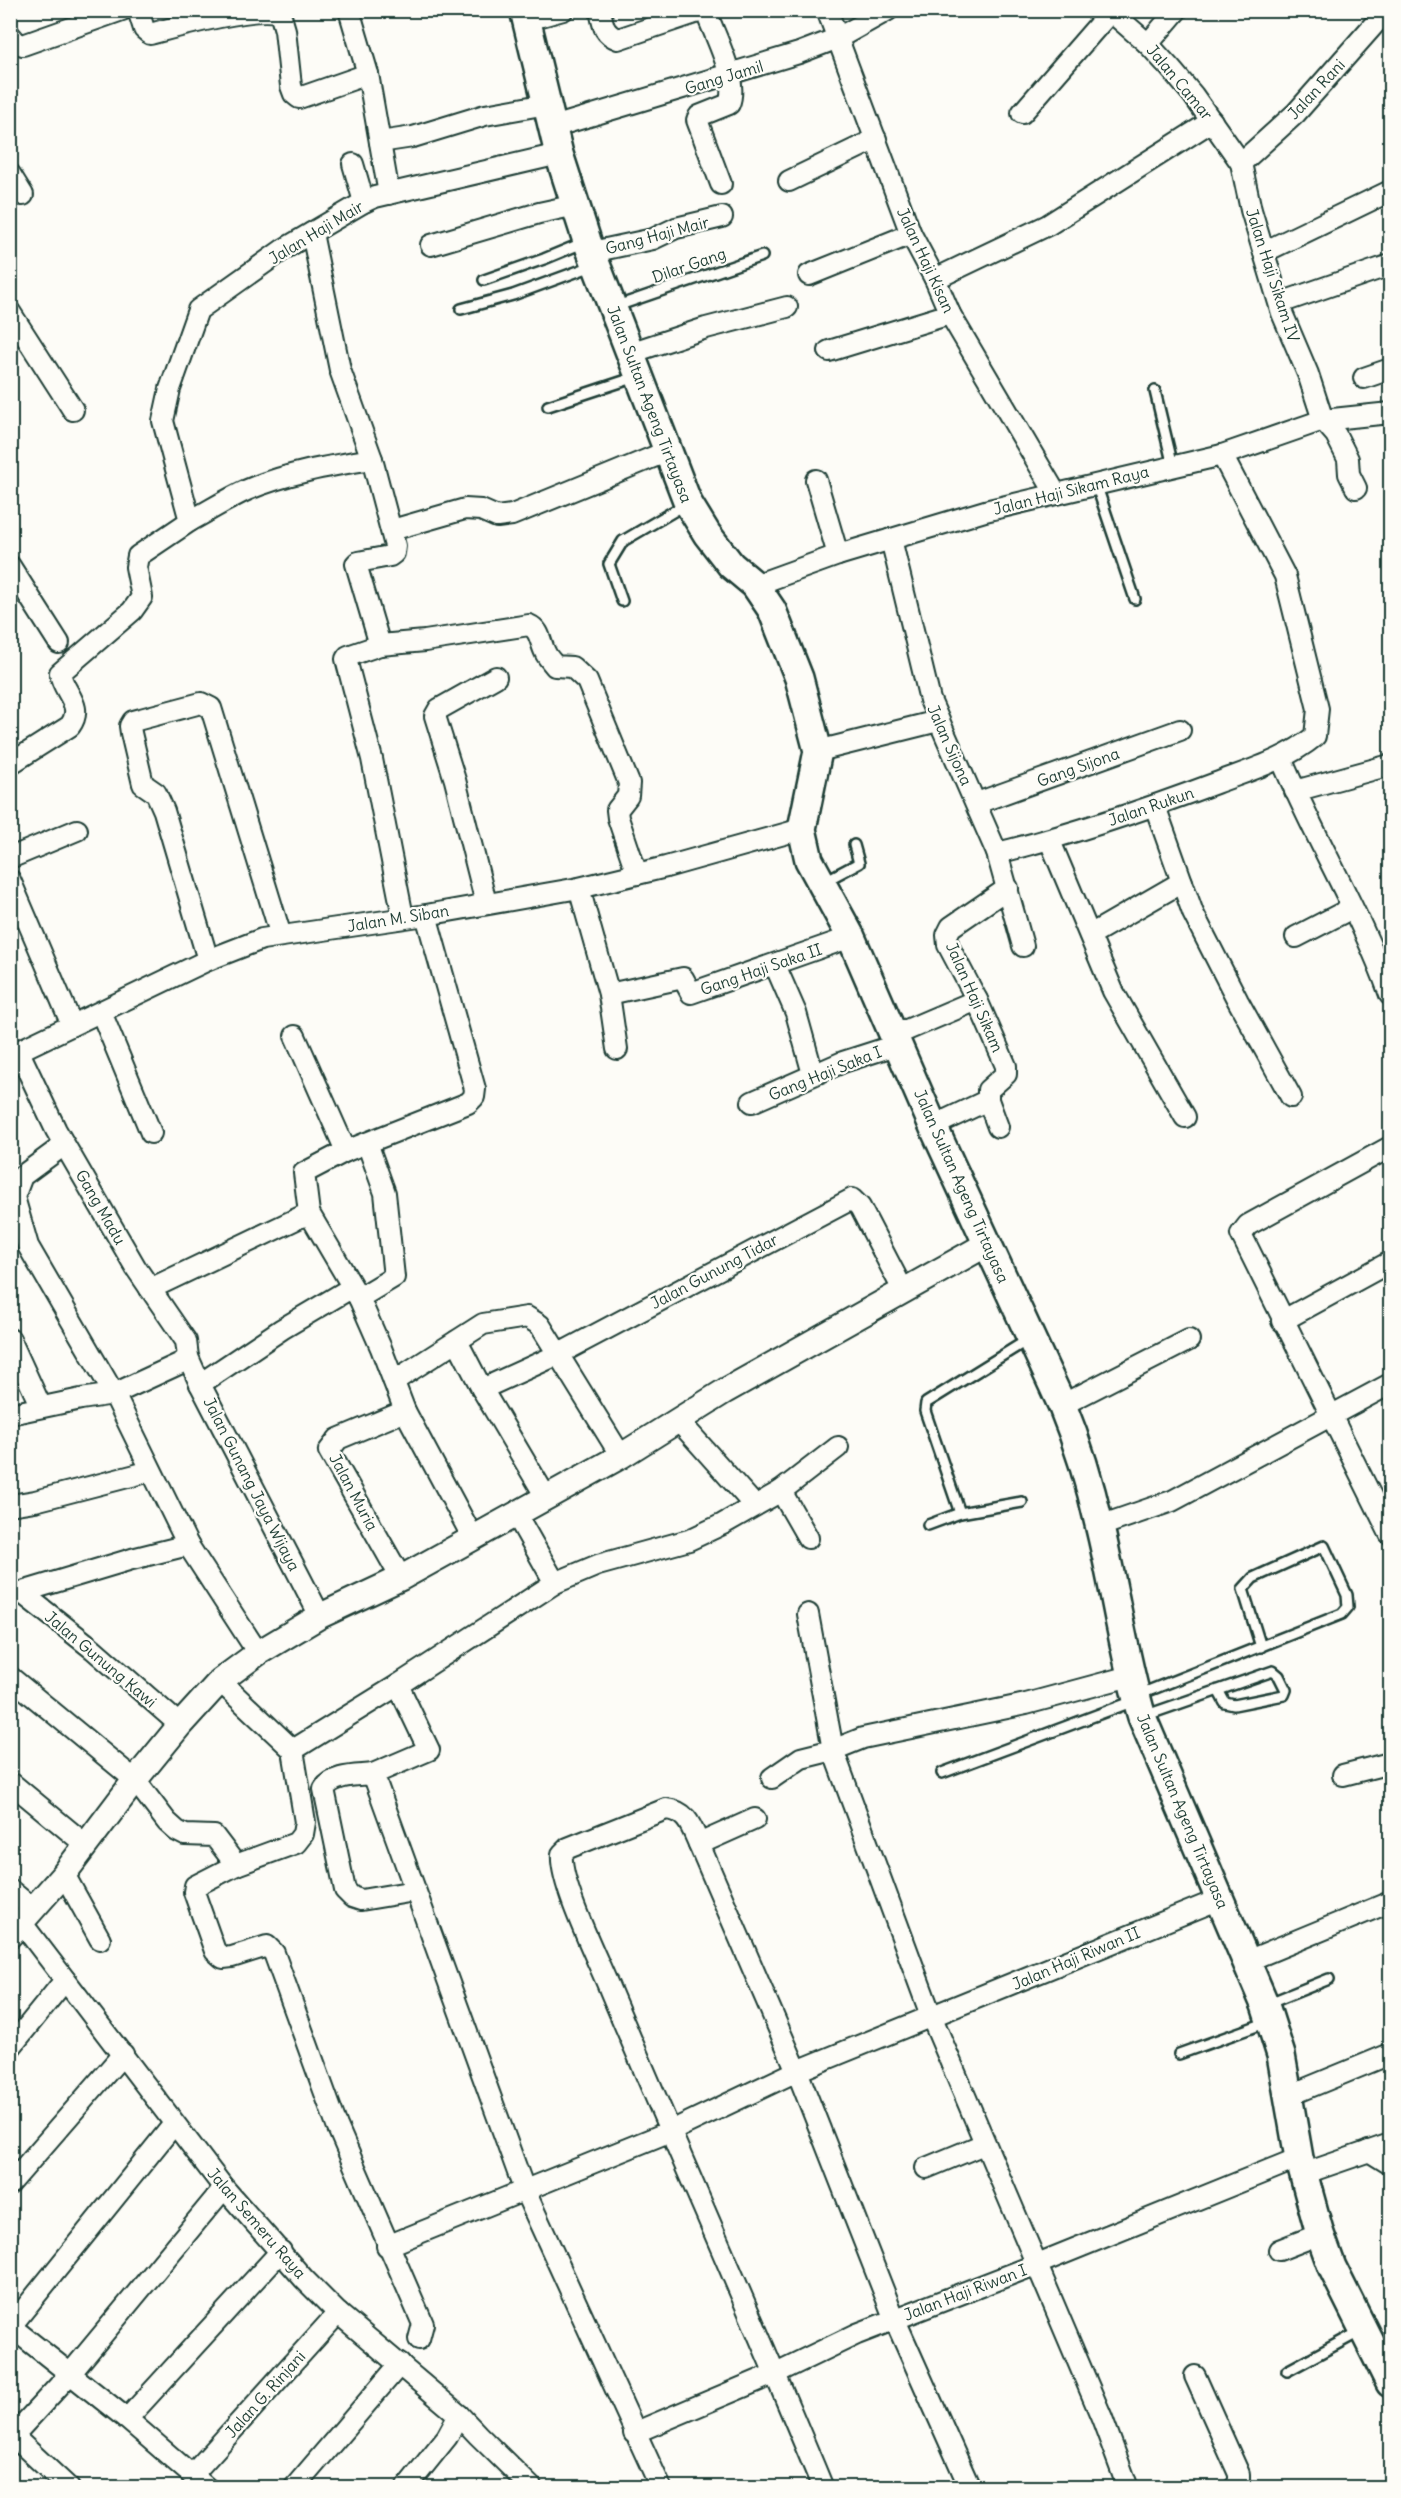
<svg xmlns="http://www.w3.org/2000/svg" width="1401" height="2498" viewBox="0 0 1401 2498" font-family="Delius,sans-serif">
<rect width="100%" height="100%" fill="#fdfcf7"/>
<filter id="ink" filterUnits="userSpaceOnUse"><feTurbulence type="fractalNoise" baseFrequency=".0167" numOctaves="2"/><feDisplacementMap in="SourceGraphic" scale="12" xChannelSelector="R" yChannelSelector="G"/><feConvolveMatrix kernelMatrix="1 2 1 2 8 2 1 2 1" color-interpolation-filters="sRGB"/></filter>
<g filter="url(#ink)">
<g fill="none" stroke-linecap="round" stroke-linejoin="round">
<defs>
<g id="service">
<polyline points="484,280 544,259 585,242"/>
<polyline points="614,307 762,256"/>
<polyline points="461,309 513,295 595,265"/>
<polyline points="1155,391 1173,466"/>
<polyline points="548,406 636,377"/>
<polyline points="1096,484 1135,599"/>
<polyline points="622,601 609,564 623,541 686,504"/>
<polyline points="825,881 859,863 854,845"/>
<polyline points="960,1513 925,1411 926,1403 1029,1339"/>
<polyline points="928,1525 960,1513 1022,1502"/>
<polyline points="1138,1695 1342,1614 1348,1607 1347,1595 1324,1546 1253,1578 1243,1589 1261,1647"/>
<polyline points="1144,1716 1273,1671 1279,1676 1286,1690 1284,1695 1234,1705 1225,1703 1218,1690"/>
<polyline points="942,1773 1134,1701"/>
<polyline points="1267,2004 1329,1979"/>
<polyline points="1179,2054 1268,2022"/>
<polyline points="1287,2371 1361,2331"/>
</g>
<g id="minor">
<path d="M138,10L144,29L150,34C176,27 256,5 280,13L285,30L291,86L294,94L299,98L368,74"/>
<polyline points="349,10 368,74 389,194"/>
<path d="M600,10C603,24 603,34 618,39L701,11L706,12C715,36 739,81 729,104L699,116L697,120L721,184"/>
<polyline points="827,10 911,234 935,279 950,314 1056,494"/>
<polyline points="1109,10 1148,44 1170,68 1193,95 1241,163 1251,210 1282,313 1308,374 1323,420 1336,435 1348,459 1349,474 1356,488"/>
<polyline points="527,20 563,10"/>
<polyline points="10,35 17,43 23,45 122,10"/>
<polyline points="1148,44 1177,10"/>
<polyline points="1022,113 1110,12"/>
<polyline points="553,127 799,53 838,38 888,10"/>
<polyline points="380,142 413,137 485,115 547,104"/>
<polyline points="1241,163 1296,113 1387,10"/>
<polyline points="353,164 364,202"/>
<polyline points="10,174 23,195"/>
<polyline points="789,181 876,139"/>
<polyline points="312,233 340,370 372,459 395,546 394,553 390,556 358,562 356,564 380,645 348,656 346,659 372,759 403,917"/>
<polyline points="431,245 539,213 576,205"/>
<polyline points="592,252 653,239 676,228 722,217"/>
<polyline points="1264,252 1388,192"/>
<polyline points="809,275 911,234"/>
<polyline points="935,279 1048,225 1212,121"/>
<polyline points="1280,303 1390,265"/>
<polyline points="10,312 73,410"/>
<polyline points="829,351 950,314"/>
<polyline points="630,353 706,328 787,307"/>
<polyline points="1364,378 1390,369"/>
<polyline points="816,480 838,555"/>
<path d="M190,521C209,511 227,499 247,490C287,473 329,466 372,459"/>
<polyline points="392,530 465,509 481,510 497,517 512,515 668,451"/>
<polyline points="891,539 930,700 997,853 1023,946"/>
<polyline points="10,566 59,643"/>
<polyline points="755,585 838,555 985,511 1222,455 1323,420 1390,413"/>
<path d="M380,645L425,641L529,625C541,630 540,644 546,654C548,658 552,662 555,666L572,667L587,681L629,783L628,796L617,810L618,818L637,874"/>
<polyline points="818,751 938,721"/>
<path d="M1281,758C1314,838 1361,913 1390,995"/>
<path d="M10,764L70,726C85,705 63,693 60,673L132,611L142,597L136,567L138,556L190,521L163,421L170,389L198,310L284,249L364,202L375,197L559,154"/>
<polyline points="1295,791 1390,765"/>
<polyline points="977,803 1180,730"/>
<polyline points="1155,806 1193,913 1238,1001 1291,1097"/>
<polyline points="1050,841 1113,991 1185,1117"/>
<path d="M997,853C1071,835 1144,810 1216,783C1250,770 1286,760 1315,736L1318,709L1285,576L1222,455"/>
<polyline points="10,858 77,830"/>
<polyline points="10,880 72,1025"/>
<polyline points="579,888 609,994 617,1049"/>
<polyline points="486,903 455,780 435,716 439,709 496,677"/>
<polyline points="426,915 475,1089 474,1097 468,1103 346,1151 304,1173 309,1213 359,1298 381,1348 405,1411 473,1538"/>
<polyline points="1090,935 1182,882"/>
<polyline points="1296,937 1352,908"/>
<polyline points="208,960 164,811 156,793 143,784 131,733 130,726 133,721 201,703 211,708 281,936"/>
<polyline points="775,965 796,1013 813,1074"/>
<polyline points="609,994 683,978 691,993 851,937"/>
<polyline points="101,1012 151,1133"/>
<polyline points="895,1035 977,1000"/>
<polyline points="295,1036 346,1151"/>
<polyline points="19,1052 56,1130 136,1268 186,1341 188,1357 200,1384 320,1616"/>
<polyline points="10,1055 208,960 262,939 426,915 579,888 666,867 802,829"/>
<polyline points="752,1102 843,1062 899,1044"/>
<polyline points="933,1126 988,1100"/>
<polyline points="998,1127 988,1100 988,1090 1006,1074 1006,1066 977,1000 948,945 947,935 951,927 1008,888"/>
<polyline points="64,1145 22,1176 14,1197 28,1246 114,1394 188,1545 258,1653"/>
<polyline points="1390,1147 1248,1225 1241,1234 1390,1534"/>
<polyline points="150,1289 309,1213"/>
<polyline points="359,1298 394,1277 385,1193 367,1143"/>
<polyline points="1282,1321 1390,1262"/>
<polyline points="10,1339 41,1407"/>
<polyline points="457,1341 482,1389 546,1497"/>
<polyline points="394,1381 483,1324 527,1317 540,1325 621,1456"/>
<polyline points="200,1384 282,1329 346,1291 354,1291"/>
<polyline points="482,1389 557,1355 852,1199 860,1207 903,1290"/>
<polyline points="1062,1405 1189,1340"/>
<polyline points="10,1414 81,1399 114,1394 181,1363 188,1357"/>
<polyline points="678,1420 754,1505"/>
<polyline points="781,1491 808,1538"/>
<polyline points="10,1505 35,1501 151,1471"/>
<polyline points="516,1514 555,1583"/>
<polyline points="1100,1526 1172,1501 1390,1384"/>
<polyline points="401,1578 329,1451 338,1439 405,1411"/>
<polyline points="22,1593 93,1649 180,1725"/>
<polyline points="12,1595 132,1559 188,1545"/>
<polyline points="808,1614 833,1750 932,2018 1102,2418 1128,2488"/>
<polyline points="10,1677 135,1780 167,1822 177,1831 185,1835 214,1836 236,1865 195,1886 194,1892 215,1951 223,1958 232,1957 267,1946 274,1953 337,2126 423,2324 419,2339"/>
<polyline points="220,1681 293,1750"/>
<path d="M373,1774C356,1776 334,1774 324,1789L345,1890L352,1897L361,1900L415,1891"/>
<polyline points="1343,1775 1390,1763"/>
<polyline points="772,1778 801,1758 833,1750 863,1738 1026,1704 1130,1676"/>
<polyline points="10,1782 86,1845"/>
<polyline points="699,1844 755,1819"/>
<polyline points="236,1865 296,1843 303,1834 305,1822 293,1750 398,1685"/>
<polyline points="64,1874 100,1939"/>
<polyline points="10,1890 33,1909"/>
<polyline points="21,1922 224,2188 304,2279 338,2313 459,2415 478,2435 532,2488"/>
<polyline points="1247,1961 1390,1902"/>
<polyline points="10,2048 65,1980"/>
<polyline points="1288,2096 1390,2054"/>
<polyline points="1369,2151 1390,2164"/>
<polyline points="926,2168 984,2144"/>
<polyline points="1303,2174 1390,2144"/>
<polyline points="10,2184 123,2054"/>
<polyline points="387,2246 671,2131 797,2071 1220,1899"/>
<polyline points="1279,2250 1320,2234"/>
<polyline points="10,2326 127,2419 207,2488"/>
<polyline points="11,2326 174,2124"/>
<polyline points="1195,2376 1239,2474 1239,2483 1234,2488"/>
<polyline points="127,2419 281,2251"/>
<polyline points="634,2433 776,2373 857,2334 1035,2265 1299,2158"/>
<polyline points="13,2436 69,2488"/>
<polyline points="10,2439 70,2374 224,2188"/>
<polyline points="192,2475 338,2313"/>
<polyline points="294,2488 400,2364"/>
<polyline points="406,2488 447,2437 459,2415"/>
<polyline points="661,2488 524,2189 373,1774 429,1750 398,1685 555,1583 598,1565 689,1540 723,1524 781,1491 838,1447"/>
<path d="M823,2488C754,2321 680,2156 610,1990C598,1960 559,1883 562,1854L568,1848L666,1809C687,1811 691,1826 699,1844L797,2071L895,2320L970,2488"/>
</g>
<polyline id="tertiary" points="10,1935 64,1874 135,1780 180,1725 220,1681 258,1653 320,1616 401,1578 621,1456 725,1391 989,1243"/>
<path id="secondary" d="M524,10L559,154L587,241L688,503L707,534L731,565L755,585L772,610L799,678L818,751L802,829L809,860L851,937L933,1126L1062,1405C1078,1444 1090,1483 1099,1524C1115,1588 1123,1654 1142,1717L1265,2005L1281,2055L1299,2158L1320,2234L1332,2267L1390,2383"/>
</defs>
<use href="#service" stroke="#1f3d34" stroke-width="14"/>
<use href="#minor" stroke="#1f3d34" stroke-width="24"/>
<use href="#tertiary" stroke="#1f3d34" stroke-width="28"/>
<use href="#secondary" stroke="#1f3d34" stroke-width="32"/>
<use href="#service" stroke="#fdfcf7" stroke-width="9"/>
<use href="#minor" stroke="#fdfcf7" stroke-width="20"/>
<use href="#tertiary" stroke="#fdfcf7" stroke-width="24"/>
<use href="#secondary" stroke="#fdfcf7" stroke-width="27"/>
</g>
</g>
<g text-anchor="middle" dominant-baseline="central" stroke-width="4.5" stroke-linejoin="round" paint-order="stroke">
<g font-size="16" fill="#1f3d34" stroke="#fdfcf7">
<text transform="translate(724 77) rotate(-17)">Gang Jamil</text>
<text transform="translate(1180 82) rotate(50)">Jalan Camar</text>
<text transform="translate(1316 89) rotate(-47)">Jalan Rani</text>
<text transform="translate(316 232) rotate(-31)">Jalan Haji Mair</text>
<text transform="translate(657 235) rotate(-15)">Gang Haji Mair</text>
<text transform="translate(926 260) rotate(65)">Jalan Haji Kisan</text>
<text transform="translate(689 265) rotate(-19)">Dilar Gang</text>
<text transform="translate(1273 275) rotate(72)">Jalan Haji Sikam IV</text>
<text transform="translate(650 404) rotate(69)">Jalan Sultan Ageng Tirtayasa</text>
<text transform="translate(1071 490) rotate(-14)">Jalan Haji Sikam Raya</text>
<text transform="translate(950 745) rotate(66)">Jalan Sijona</text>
<text transform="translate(1078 767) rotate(-20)">Gang Sijona</text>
<text transform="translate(1151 806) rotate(-19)">Jalan Rukun</text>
<text transform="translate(398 918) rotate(-9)">Jalan M. Siban</text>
<text transform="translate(761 969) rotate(-19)">Gang Haji Saka II</text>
<text transform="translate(975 997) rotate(66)">Jalan Haji Sikam</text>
<text transform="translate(825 1073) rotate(-22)">Gang Haji Saka I</text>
<text transform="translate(962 1186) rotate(66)">Jalan Sultan Ageng Tirtayasa</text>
<text transform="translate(101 1207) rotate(60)">Gang Madu</text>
<text transform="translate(714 1271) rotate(-28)">Jalan Gunung Tidar</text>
<text transform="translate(252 1484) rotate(63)">Jalan Gunang Jaya Wijaya</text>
<text transform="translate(354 1492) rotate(62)">Jalan Muria</text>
<text transform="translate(101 1659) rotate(40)">Jalan Gunung Kawi</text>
<text transform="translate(1183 1811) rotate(67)">Jalan Sultan Ageng Tirtayasa</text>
<text transform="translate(1076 1958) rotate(-23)">Jalan Haji Riwan II</text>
<text transform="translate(257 2223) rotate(49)">Jalan Semeru Raya</text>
<text transform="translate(965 2292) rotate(-21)">Jalan Haji Riwan I</text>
<text transform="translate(265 2394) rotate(-48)">Jalan G. Rinjani</text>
</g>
</g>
<rect width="1401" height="2498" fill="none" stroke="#fdfcf7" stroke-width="36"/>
<rect x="18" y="18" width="1365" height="2462" fill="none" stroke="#1f3d34" stroke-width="2" filter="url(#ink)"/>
</svg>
